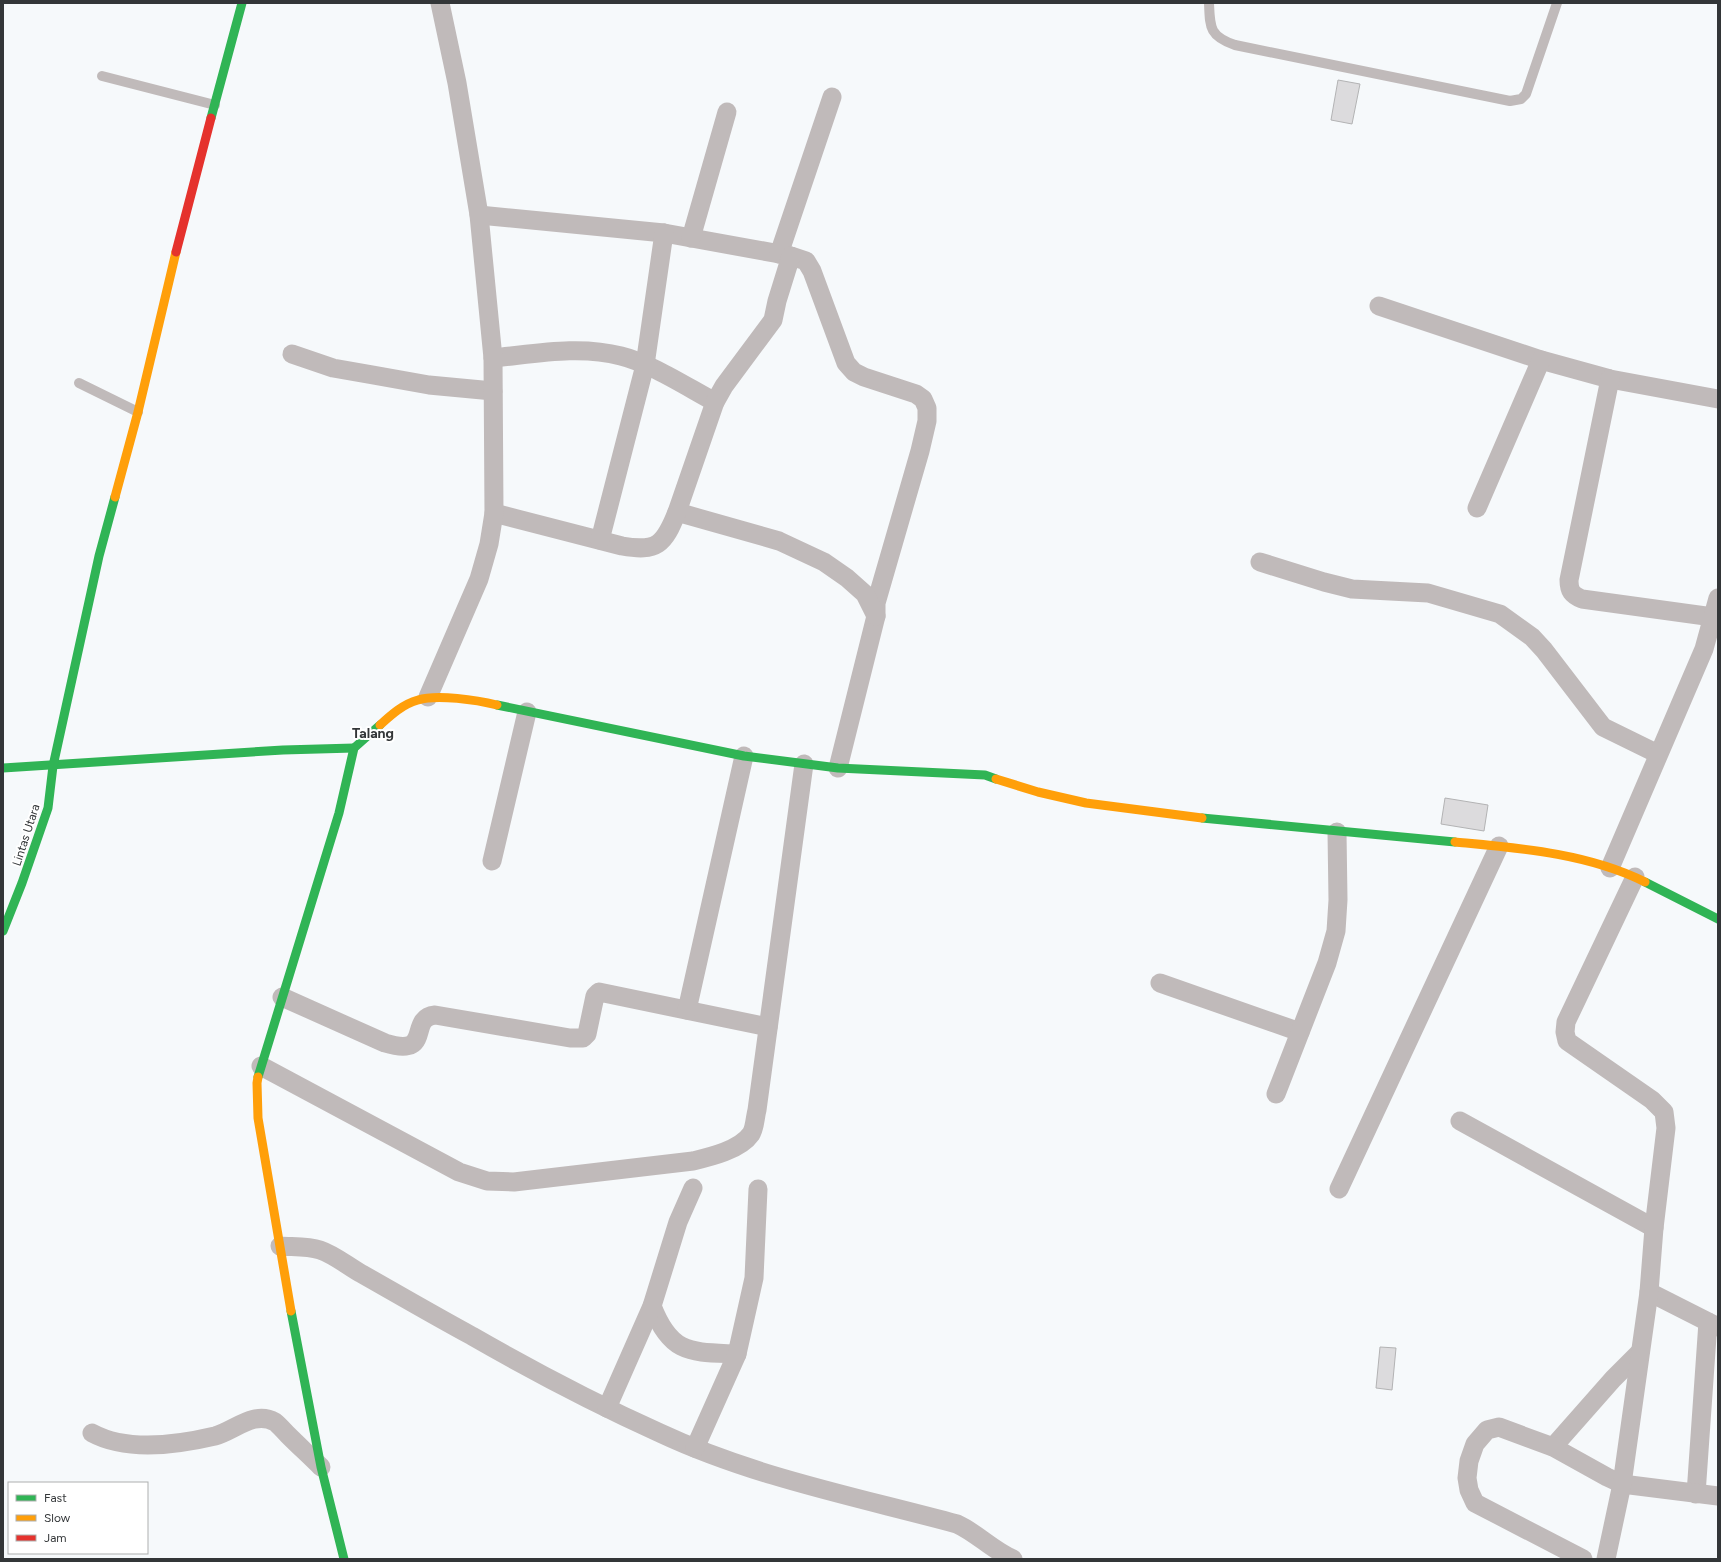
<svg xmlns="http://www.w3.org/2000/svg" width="1721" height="1562" viewBox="0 0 1721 1562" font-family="Figtree,sans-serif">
<rect width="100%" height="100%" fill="#f6f9fb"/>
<g fill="#dcdbdd" stroke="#b3b3b4">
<polygon points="1338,80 1360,84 1352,124 1331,120"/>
<polygon points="1445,798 1488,805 1484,831 1441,824"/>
<polygon points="1380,1347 1396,1348 1392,1390 1376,1388"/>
</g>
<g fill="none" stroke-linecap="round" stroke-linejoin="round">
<g stroke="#c0baba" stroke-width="10">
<path d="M1209,3C1210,27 1209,36 1235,45L1510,101L1521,99L1526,94L1557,3"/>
<polyline points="102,76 215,105"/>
<polyline points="79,383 138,412"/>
</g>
<g stroke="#c0baba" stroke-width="19">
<polyline points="479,215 664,233 791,256 806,261 812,271 846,363 854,372 864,377 916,394 923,399 927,408 927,421 920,451 876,603 876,616 838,768"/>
<polyline points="691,238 727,112"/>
<polyline points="779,254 832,97"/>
<polyline points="1379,306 1541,360 1610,379 1718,399"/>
<polyline points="292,354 333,368 373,375 429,385 493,391"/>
<path d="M493,358C535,354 579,345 621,356C650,363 687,387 715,402"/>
<path d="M1610,379L1569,580C1569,591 1572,595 1582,599L1713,617"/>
<polyline points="1477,508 1541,360"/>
<polyline points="677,512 779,541 824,562 847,578 865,594 876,616"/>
<path d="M494,513L622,546C657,552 664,545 677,512L715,402L724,386L773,320L777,301L791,256"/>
<polyline points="600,540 645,365 664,233"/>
<polyline points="1260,562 1324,582 1352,589 1428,593 1500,614 1532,637 1544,650 1603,727 1658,754"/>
<polyline points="428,697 479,579 489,544 494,513 493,358 479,215 457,83 440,3"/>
<polyline points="492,861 527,712"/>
<polyline points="1610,868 1704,649 1718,598"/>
<polyline points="1160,983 1300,1032"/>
<path d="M282,997L385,1043C434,1058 407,1018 435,1015L570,1038H583L587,1034L595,996L599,992L768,1027"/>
<polyline points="687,1010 744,756"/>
<path d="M261,1066L459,1172L487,1181L514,1182L693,1161C710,1157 740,1150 751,1134C755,1128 755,1117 757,1110L804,764"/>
<polyline points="1276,1094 1327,963 1336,931 1338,900 1337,832"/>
<polyline points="1460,1121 1654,1228"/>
<polyline points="1339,1189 1499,846"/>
<path d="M280,1246C293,1247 308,1246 320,1250C335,1255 349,1267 362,1274C399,1295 435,1316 472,1336C533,1371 596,1404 660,1433C754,1477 857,1497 957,1524C977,1533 992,1550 1013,1559"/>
<polyline points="1649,1292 1718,1327"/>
<path d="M652,1306C671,1355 691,1352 737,1354"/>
<polyline points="607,1408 652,1306 678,1222 693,1188"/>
<path d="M92,1433C127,1452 177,1445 215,1436C234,1431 254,1410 275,1422C279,1425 284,1431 288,1435C299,1446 310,1456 321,1467"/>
<polyline points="1553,1447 1613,1379 1640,1352"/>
<polyline points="695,1448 737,1354 754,1278 758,1189"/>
<polyline points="1696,1494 1708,1322"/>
<polyline points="1583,1559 1475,1503 1469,1490 1467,1478 1469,1461 1475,1444 1487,1430 1499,1427 1553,1447 1607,1477 1622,1484 1718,1496"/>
<polyline points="1606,1559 1622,1484 1649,1292 1654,1228 1666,1128 1664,1112 1652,1100 1567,1041 1565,1032 1566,1022 1635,877"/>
</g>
<g stroke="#30b455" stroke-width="9">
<polyline points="211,118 242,3"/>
<polyline points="497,705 744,756 838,768 985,775 996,779"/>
<polyline points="3,768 283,750 354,748"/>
<polyline points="1202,818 1455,842"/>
<polyline points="1645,882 1718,919"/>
<polyline points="3,931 22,883 48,808 53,766 99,556 115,497"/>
<polyline points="258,1077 339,813 354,748 380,725"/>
<polyline points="291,1311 321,1467 344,1559"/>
</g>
<g stroke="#ff9f0a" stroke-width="9">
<polyline points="115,497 138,412 176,252"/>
<path d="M380,725C391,715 403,704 418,700C437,694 477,700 497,705"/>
<polyline points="996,779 1038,792 1086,803 1202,818"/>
<path d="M1455,842C1518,848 1587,853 1645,882"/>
<polyline points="258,1077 257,1083 258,1118 291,1311"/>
</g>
<polyline stroke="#e5322d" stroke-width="9" points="176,252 211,118"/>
</g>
<g text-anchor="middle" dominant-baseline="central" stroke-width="4" stroke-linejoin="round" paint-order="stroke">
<g font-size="12" fill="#333638" stroke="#fff">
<text transform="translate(26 835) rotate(-72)">Lintas Utara</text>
</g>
<g font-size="14" font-weight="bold" fill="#333638" stroke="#fff">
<text x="373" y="733">Talang</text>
</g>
</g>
<rect width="1721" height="1562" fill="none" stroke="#333638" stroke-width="8"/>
<rect x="8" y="1482" width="140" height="72" fill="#ffffff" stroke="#adafaf"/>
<rect x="16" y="1495" width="20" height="6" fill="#30b455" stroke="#adafaf"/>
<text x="44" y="1502" font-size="12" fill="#333638">Fast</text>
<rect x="16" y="1515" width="20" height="6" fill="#ff9f0a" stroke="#adafaf"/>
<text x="44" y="1522" font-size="12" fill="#333638">Slow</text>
<rect x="16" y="1535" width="20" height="6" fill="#e5322d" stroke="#adafaf"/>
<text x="44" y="1542" font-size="12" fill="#333638">Jam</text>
</svg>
